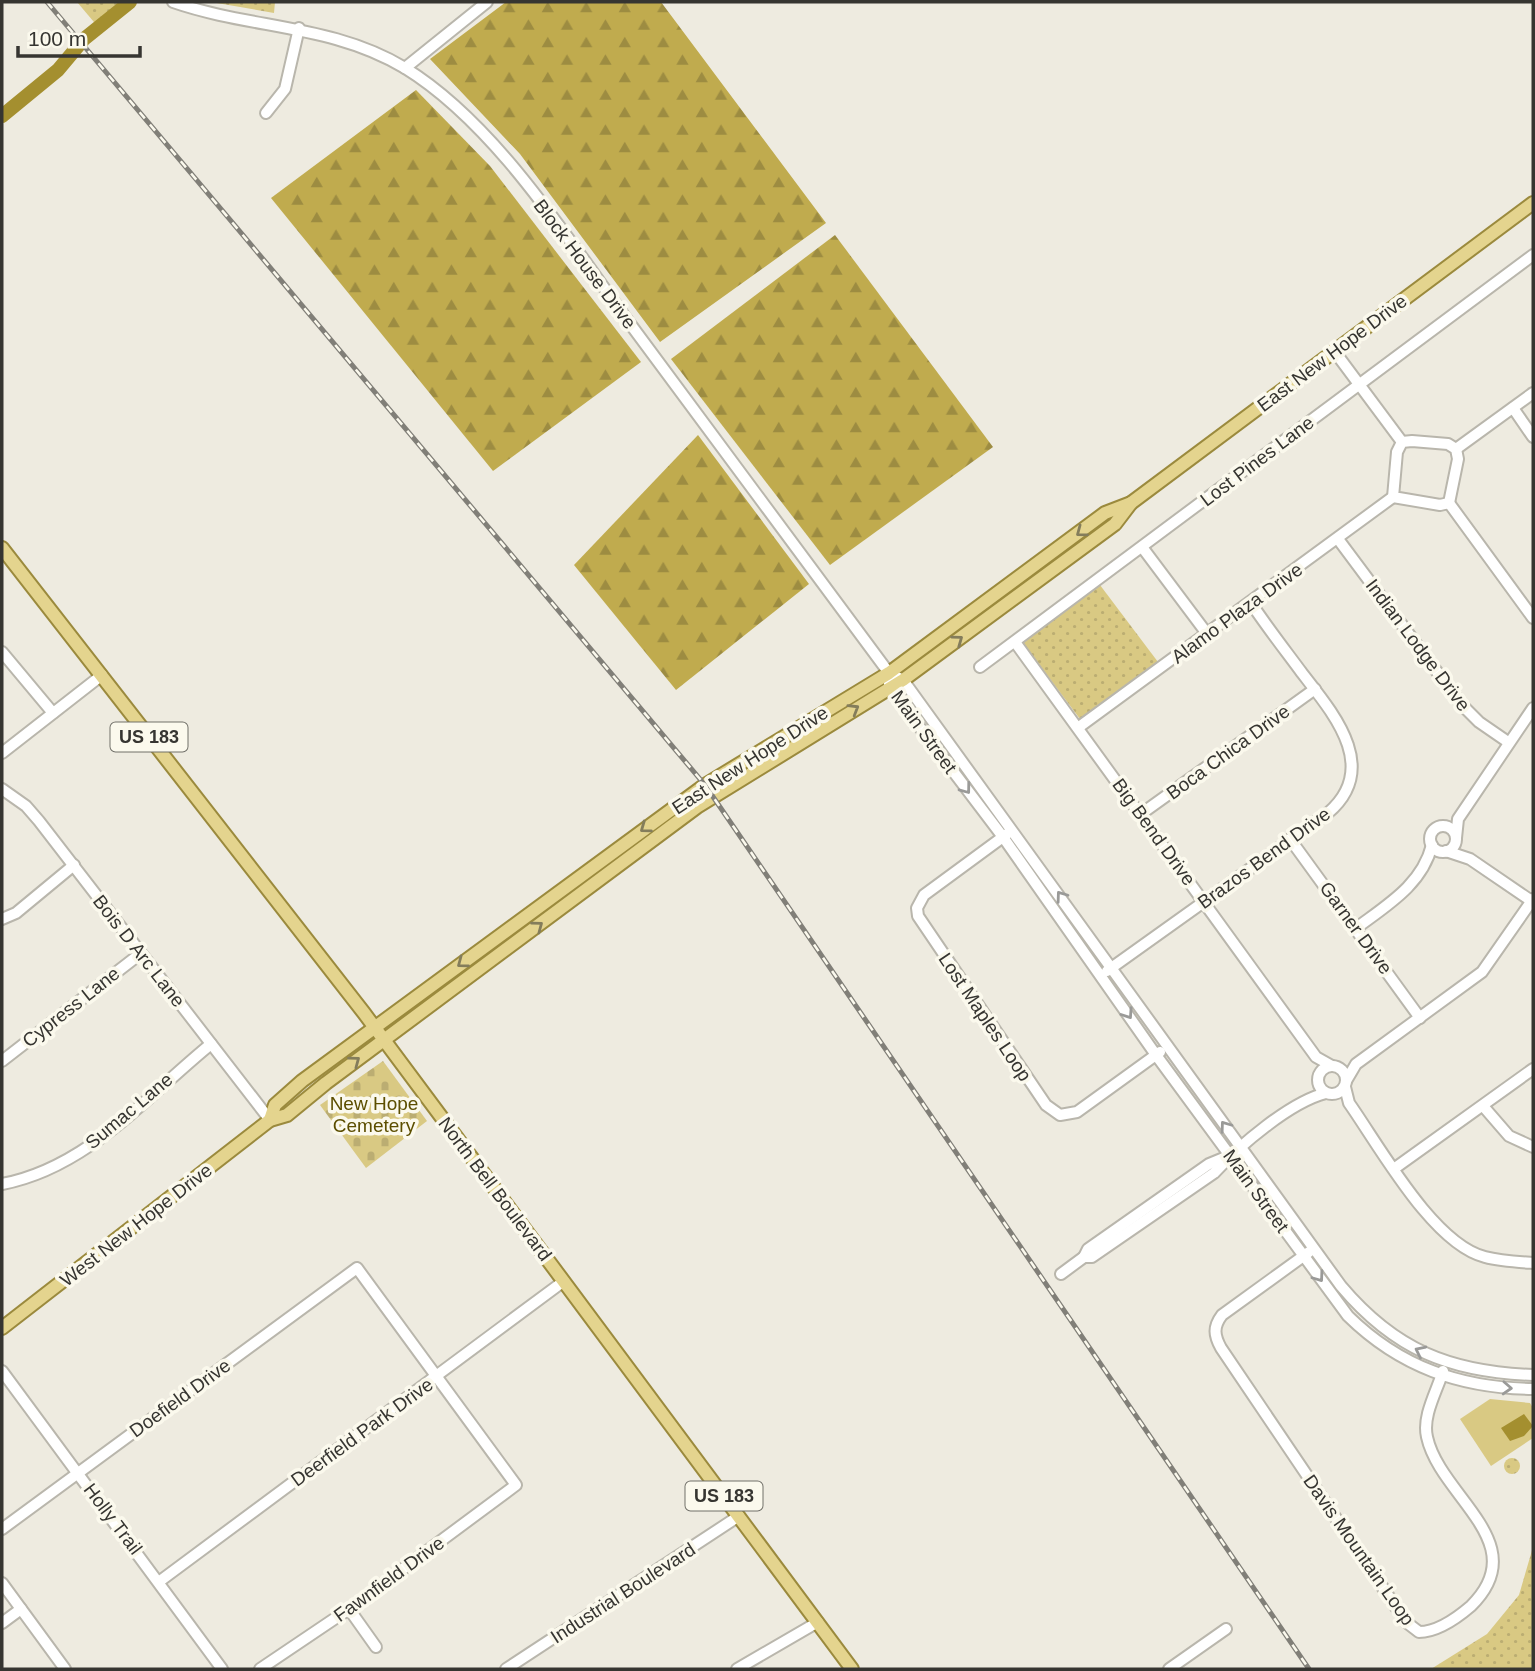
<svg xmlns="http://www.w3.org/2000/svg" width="1535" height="1671" viewBox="0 0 1535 1671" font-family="Arial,sans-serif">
<defs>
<pattern id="forest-firs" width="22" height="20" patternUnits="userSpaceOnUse" patternTransform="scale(1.75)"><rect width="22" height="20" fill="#c0ab4e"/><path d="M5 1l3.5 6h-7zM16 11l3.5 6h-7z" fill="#9d8c41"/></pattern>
<pattern id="cemetery-stones" width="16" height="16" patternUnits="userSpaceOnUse" patternTransform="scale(1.75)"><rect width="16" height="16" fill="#d9c983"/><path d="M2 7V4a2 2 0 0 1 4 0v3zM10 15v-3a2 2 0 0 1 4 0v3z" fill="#bbad72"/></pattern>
<pattern id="park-dots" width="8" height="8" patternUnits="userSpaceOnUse" patternTransform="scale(1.75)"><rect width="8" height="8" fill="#d9c983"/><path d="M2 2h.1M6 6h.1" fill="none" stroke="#bbad72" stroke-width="1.8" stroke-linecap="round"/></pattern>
</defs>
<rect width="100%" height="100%" fill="#eeebe0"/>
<polygon fill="#d9c983" points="1490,1399 1530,1403 1533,1408 1533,1438 1491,1466 1460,1419"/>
<g fill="url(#forest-firs)">
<polygon points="506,2 661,2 826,223 660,342 520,154 430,59"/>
<polygon points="416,90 490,166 641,362 493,471 271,198"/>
<polygon points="835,235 993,447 830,565 671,359"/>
<polygon points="698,435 809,584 676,690 574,565"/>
</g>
<polygon fill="url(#cemetery-stones)" points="383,1061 427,1121 366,1168 320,1105"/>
<g fill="url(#park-dots)">
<polygon points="77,2 130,2 99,28"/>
<polygon points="211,2 275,2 274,13"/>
<polygon points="1100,585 1158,662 1080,719 1023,643"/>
<circle cx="1512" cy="1466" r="8"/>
<polygon points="1533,1547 1533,1669 1431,1669 1487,1634 1519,1595"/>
</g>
<polygon fill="#a48f2f" points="1524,1414 1533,1426 1524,1436 1510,1441 1501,1428"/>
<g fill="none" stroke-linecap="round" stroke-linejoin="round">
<polyline stroke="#a48f2f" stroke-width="14" points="2,116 58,70 84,39 130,2"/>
<defs>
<g id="minor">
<path d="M173,2C251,29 332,24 405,68C496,124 568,240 631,325C717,441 803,557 889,673L903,680L1341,1286C1395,1350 1450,1372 1533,1375"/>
<polyline points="405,68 487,2"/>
<polyline points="266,113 285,89 299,28"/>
<polyline points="1335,352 1402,442"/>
<polyline points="1513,408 1533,437"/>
<polygon points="1412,441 1448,444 1456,449 1458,459 1449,503 1440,505 1393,497 1397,452 1402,442"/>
<polyline points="1456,449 1533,393"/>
<polyline points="1449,503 1533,618"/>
<polyline points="1338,539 1461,704 1479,722 1508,742"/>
<polyline points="1142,547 1208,635"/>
<polyline points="1015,642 1316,1057 1332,1066"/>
<polyline points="2,652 53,713"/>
<polyline points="980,667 1533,255"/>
<path d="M889,683L890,688L1003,837L1156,1055L1348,1316C1400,1367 1460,1388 1533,1389"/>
<polyline points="1079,727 1393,497"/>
<polyline points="2,753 102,675"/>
<polyline points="2,789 26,806 39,821 270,1120"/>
<polyline points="1141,814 1315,689"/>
<circle cx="1443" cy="839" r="13"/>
<polyline points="1007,834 924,895 917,908 918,916 1046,1105 1060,1115 1077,1112 1160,1052"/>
<polyline points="1456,838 1458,819 1533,708"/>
<polyline points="1290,839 1420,1018"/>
<polyline points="1446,851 1470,859 1533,902"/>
<polyline points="2,919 16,913 74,865"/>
<path d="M1355,929C1387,905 1422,885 1432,845"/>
<path d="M1107,971L1328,813C1381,768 1333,713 1302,673C1285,650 1267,627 1251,603"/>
<polyline points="2,1061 140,954"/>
<circle cx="1332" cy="1080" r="14"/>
<polyline points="1346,1081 1356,1064 1482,972 1533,899"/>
<path d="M1345,1087L1349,1103C1380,1147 1433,1244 1485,1257C1500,1261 1518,1262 1533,1263"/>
<polyline points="1483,1106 1509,1136 1533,1147"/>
<polyline points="1395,1168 1533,1069"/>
<path d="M2,1184C87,1168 147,1096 211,1044"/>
<path d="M1309,1252L1222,1315C1213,1327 1214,1335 1221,1348L1406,1622L1419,1632C1438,1632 1457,1618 1471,1606C1535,1543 1440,1497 1427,1437C1422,1416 1437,1391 1443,1371"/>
<polyline points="1084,1257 1088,1249 1209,1164 1226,1157"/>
<path d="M1061,1274L1084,1257H1092L1214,1173C1239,1146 1290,1102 1326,1093"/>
<polyline points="2,1371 222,1669"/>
<polyline points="2,1529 357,1268 516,1485 349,1609 260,1669"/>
<polyline points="160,1581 564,1281"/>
<polyline points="2,1583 65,1669"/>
<polyline points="349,1609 376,1647"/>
<polyline points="2,1623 21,1609"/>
<polyline points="506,1669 739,1516"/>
<polyline points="737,1669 818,1622"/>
<polyline points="1169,1669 1226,1629"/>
</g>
<g id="major">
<polyline points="2,548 364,1013 852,1669"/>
<polyline points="270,1120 275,1105 302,1081 705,785 889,673 1105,513 1131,503 1533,203"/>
<polyline points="2,1328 270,1120 287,1115 326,1083 697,807 903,680 1115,524 1131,503"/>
</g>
</defs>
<use href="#minor" stroke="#b9b6ac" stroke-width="14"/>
<use href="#major" stroke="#9b8a3d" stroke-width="16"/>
<use href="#minor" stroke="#fff" stroke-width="10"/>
<use href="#major" stroke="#e4d48e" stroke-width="12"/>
<defs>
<polyline id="rail" points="47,2 705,785 1309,1669"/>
</defs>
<use href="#rail" stroke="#817f78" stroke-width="5"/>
<use href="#rail" stroke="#fbf9ed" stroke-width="2.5" stroke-dasharray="8" stroke-linecap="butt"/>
</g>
<defs><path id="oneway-chevron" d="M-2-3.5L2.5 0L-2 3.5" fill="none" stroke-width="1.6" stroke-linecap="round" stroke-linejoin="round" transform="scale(1.75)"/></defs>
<g stroke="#847d5b">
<use href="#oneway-chevron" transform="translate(1081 532) rotate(143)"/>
<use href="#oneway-chevron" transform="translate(958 640) rotate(-36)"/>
<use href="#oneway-chevron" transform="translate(854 709) rotate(-31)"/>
<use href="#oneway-chevron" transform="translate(645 828) rotate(144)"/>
<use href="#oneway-chevron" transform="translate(538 926) rotate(-37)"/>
<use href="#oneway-chevron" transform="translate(462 963) rotate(143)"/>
<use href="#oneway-chevron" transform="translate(355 1061) rotate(-37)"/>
</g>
<g stroke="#9a9a98">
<use href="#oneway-chevron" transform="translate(966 789) rotate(53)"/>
<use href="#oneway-chevron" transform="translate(1061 896) rotate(-126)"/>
<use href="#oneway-chevron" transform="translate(1128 1014) rotate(56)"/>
<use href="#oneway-chevron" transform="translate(1225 1126) rotate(-126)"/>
<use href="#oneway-chevron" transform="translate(1319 1277) rotate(54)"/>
<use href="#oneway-chevron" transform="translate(1420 1351) rotate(-154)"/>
<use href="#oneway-chevron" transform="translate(1507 1388) rotate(3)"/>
</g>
<g text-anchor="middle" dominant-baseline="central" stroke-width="7" stroke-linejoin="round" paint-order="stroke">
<g fill="#fbf9ed" stroke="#717069" stroke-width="2">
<rect x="110.5" y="722.5" width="77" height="29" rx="5"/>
<rect x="685.5" y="1481.5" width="77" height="29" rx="5"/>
</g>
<g font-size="18" font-weight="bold" fill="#363531">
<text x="149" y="737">US 183</text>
<text x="724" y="1496">US 183</text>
</g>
<g font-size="19" fill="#363531" stroke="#fbf9ed">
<text transform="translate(585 264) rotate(53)">Block House Drive</text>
<text transform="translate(1332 353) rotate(-37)">East New Hope Drive</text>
<text transform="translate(1257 461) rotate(-37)">Lost Pines Lane</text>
<text transform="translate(1237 613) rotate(-36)">Alamo Plaza Drive</text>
<text transform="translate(1418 645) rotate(53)">Indian Lodge Drive</text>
<text transform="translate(924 732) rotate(54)">Main Street</text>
<text transform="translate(1228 752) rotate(-36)">Boca Chica Drive</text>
<text transform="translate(750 760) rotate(-33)">East New Hope Drive</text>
<text transform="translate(1154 832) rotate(54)">Big Bend Drive</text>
<text transform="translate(1264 858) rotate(-36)">Brazos Bend Drive</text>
<text transform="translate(1356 928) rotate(54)">Garner Drive</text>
<text transform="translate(139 951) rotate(52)">Bois D Arc Lane</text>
<text transform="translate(71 1007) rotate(-38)">Cypress Lane</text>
<text transform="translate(985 1017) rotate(56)">Lost Maples Loop</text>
<text transform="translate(129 1111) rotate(-40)">Sumac Lane</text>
<text transform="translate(495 1189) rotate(53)">North Bell Boulevard</text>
<text transform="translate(1256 1191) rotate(54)">Main Street</text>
<text transform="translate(136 1225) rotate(-38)">West New Hope Drive</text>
<text transform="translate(180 1398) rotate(-36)">Doefield Drive</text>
<text transform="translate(362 1432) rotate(-36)">Deerfield Park Drive</text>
<text transform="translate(113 1519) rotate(53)">Holly Trail</text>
<text transform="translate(1359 1550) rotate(55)">Davis Mountain Loop</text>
<text transform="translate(389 1579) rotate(-36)">Fawnfield Drive</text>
<text transform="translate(623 1593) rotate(-33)">Industrial Boulevard</text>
</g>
<g font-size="19" fill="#5c4e00" stroke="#fbf9ed">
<text x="374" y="1103">New Hope<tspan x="374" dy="22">Cemetery</tspan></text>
</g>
</g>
<rect width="1535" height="1671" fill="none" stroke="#363531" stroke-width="7"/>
<path d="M18 46v10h122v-10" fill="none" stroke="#363531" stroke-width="3.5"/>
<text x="28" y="46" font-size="21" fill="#363531" stroke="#fbf9ed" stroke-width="5" paint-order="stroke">100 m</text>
</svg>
